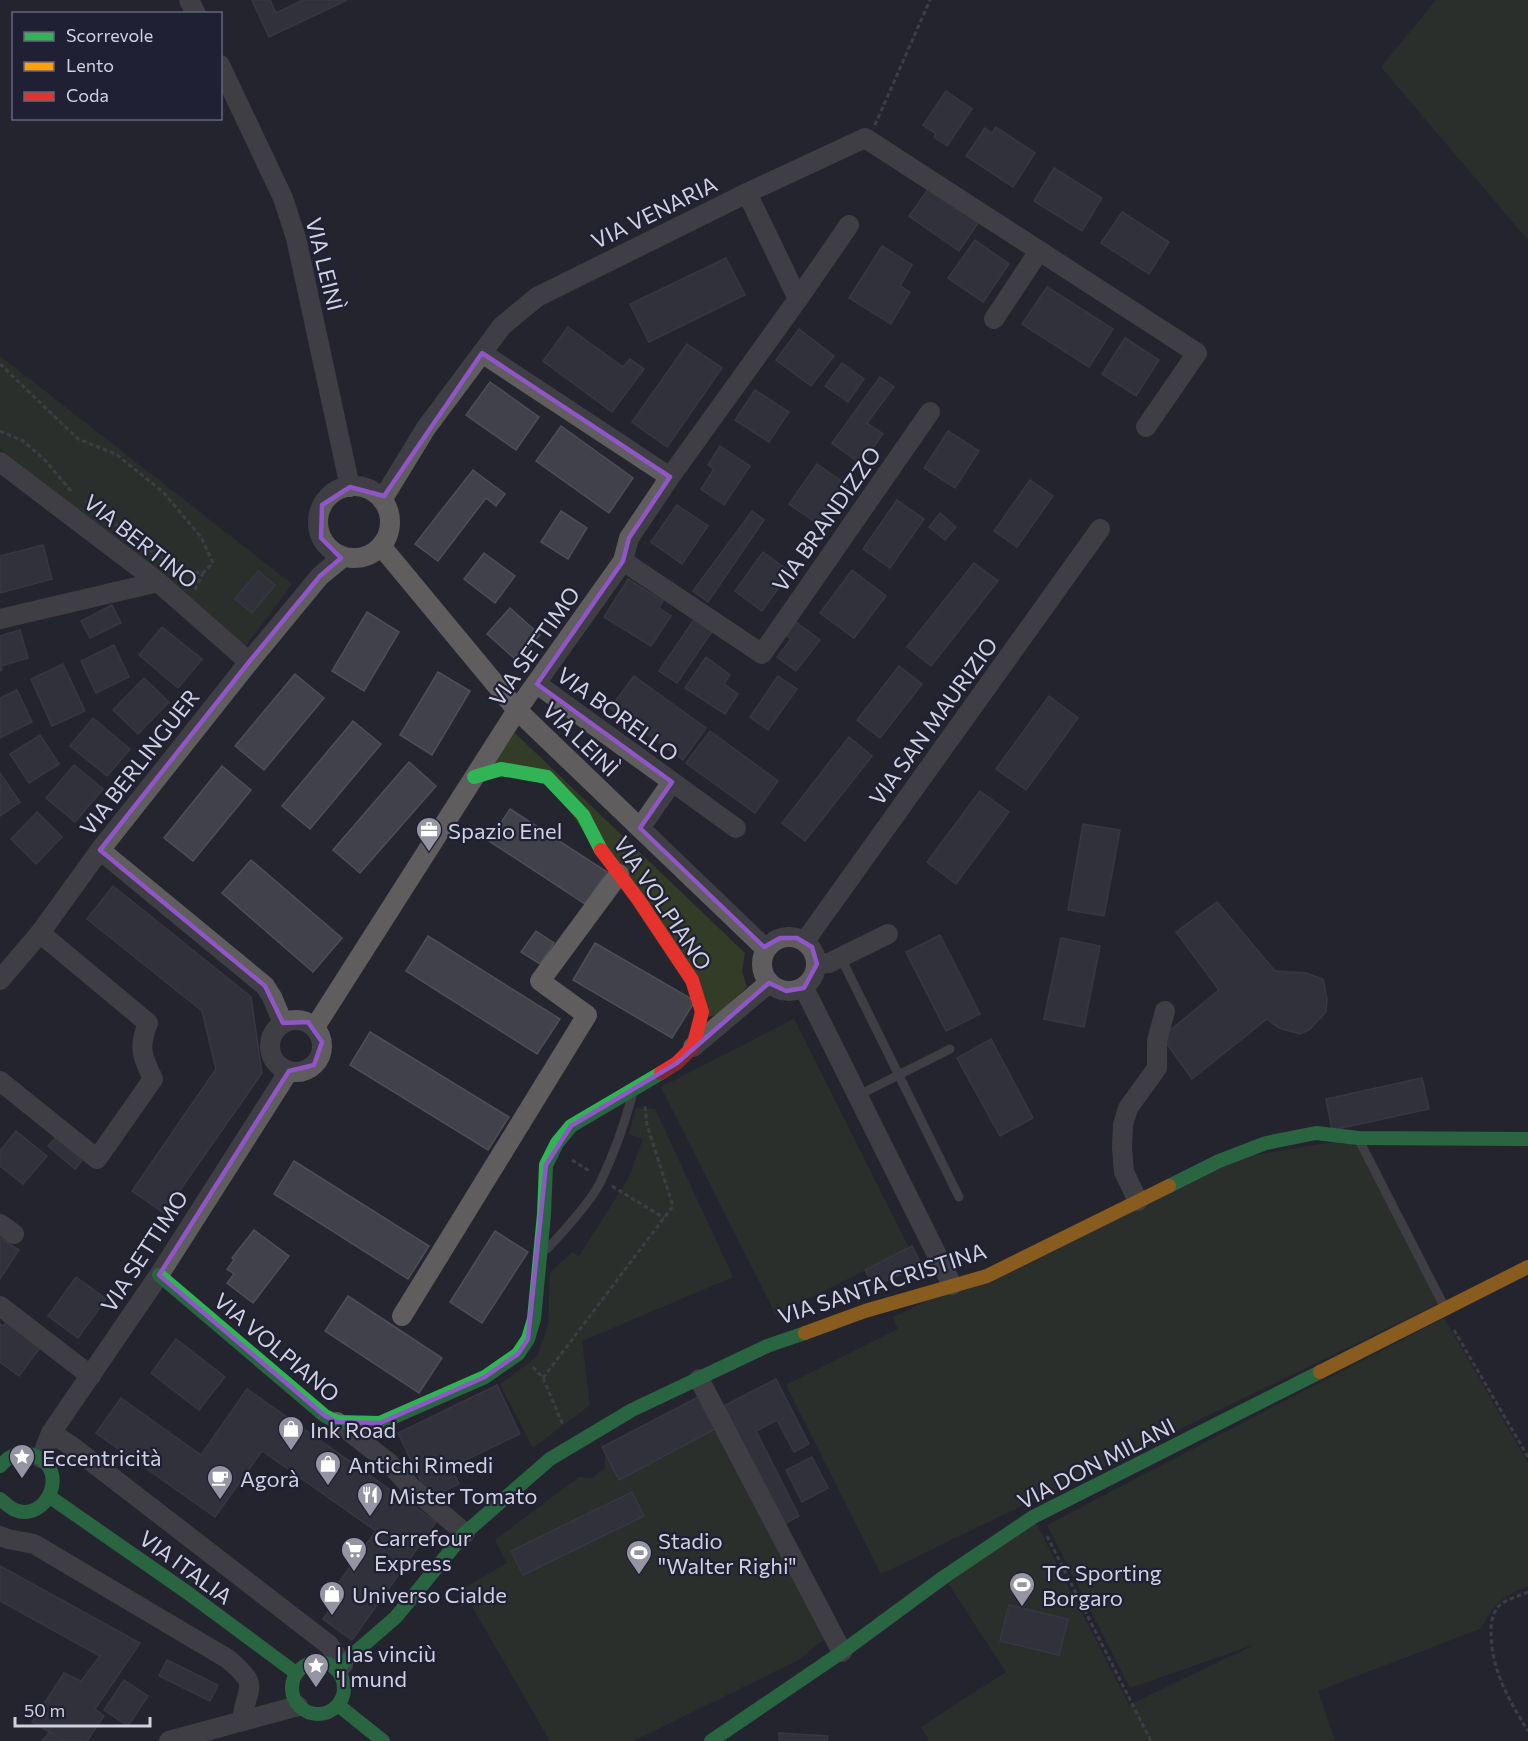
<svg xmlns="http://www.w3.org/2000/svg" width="1528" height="1741" viewBox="0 0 1528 1741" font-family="Commissioner,sans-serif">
<rect width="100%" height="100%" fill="#252530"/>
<g fill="#333c26">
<polygon points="1436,0 1528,0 1528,240 1381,67"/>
<polygon points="0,356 292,584 245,647 96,523 0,449"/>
<polygon points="515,733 745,953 742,971 747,987 719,1014 708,1017 547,777 491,765"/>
<polygon points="794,1019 909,1248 776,1315 661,1087"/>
<polygon points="636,1108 655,1109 733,1277 582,1341 590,1405 533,1448 500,1384 537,1357 548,1325 550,1273 572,1252 579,1256 628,1179 643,1139 629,1134"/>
<polygon points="1358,1138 1442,1302 881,1574 786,1385 898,1329 893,1317 1219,1161"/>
<path d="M1444,1318L1528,1463V1586C1502,1597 1494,1603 1482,1628L1318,1691L1335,1741H929L921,1727L1006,1672L944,1577L1033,1517L1129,1705L1256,1644L1130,1688L1047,1525Z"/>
<polygon points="700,1402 826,1638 798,1660 634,1741 550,1741 462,1589 507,1563 495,1540 579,1477 592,1478 605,1468 605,1453"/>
</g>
<g fill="#41414a" stroke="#4e4e58" stroke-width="1.5">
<polygon points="252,0 270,0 276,13 303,0 347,0 269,37"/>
<polygon points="946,91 972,109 947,146 934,137 936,134 923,125"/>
<polygon points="996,127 1035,153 1013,187 966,156 985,128 992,133"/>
<polygon points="1054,168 1102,198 1082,231 1034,201"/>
<polygon points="929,188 978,223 959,251 909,216"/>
<polygon points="1122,212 1169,242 1149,274 1101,243"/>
<polygon points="975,240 1009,264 983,302 948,278"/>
<polygon points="882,246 912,265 900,286 910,292 891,324 849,298"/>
<polygon points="726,258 745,295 649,342 630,304"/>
<polygon points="1047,287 1113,329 1089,367 1022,324"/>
<polygon points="568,327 623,367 630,359 644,369 612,412 543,361"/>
<polygon points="799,329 834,356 811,386 776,360"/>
<polygon points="1125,338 1159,360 1136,396 1102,374"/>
<polygon points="687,344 722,368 667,447 632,422"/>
<polygon points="842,363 864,379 848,402 825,386"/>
<polygon points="880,377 894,387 867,423 883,434 861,464 832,443"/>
<polygon points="490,382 539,417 516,450 466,415"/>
<polygon points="755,390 789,412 769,442 735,420"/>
<polygon points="561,426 633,478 609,513 536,461"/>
<polygon points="948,431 979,451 955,488 924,468"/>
<polygon points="720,446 750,466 724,505 701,489 714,469 708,465"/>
<polygon points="817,464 847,485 819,525 789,504"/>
<polygon points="473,470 505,494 496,506 486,498 438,561 415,544"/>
<polygon points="1030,480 1053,496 1017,547 994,531"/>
<polygon points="897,500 924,519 890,568 863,549"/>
<polygon points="677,505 708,526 682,564 651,542"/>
<polygon points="561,511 587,528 568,559 541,542"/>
<polygon points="752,511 764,520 708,602 693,591"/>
<polygon points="940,513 956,527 945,540 929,527"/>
<polygon points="43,545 52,579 0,593 0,556"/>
<polygon points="763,552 790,572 762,611 735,591"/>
<polygon points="484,553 515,576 495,603 464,579"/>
<polygon points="974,563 998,581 931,666 907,647"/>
<polygon points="852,570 886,596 854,638 820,613"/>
<polygon points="258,571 275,585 252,613 235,599"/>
<polygon points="628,579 663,601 659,608 671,616 651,646 604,617"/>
<polygon points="112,605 121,623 90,638 81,621"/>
<polygon points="510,608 540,635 524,653 521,650 514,658 487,634"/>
<polygon points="367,612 399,632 364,691 332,671"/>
<polygon points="695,618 713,630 677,683 659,671"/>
<polygon points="796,622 820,640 796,671 777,657 791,639 786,635"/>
<polygon points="162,627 202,659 178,688 139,655"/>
<polygon points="20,630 28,658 1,666 2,670 0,671 0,636"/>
<polygon points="114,645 129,677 96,693 81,661"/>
<polygon points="706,657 730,675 724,684 738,694 725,714 685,688"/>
<polygon points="63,664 85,711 52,726 31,679"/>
<polygon points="899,666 922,684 880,738 857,720"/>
<polygon points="438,672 470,691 432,755 400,735"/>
<polygon points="295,674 324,698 264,770 235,746"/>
<polygon points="634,676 706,728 683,760 610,708"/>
<polygon points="778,676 797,689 768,730 750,717"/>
<polygon points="144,678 169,702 138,734 113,710"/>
<polygon points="17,690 32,722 0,738 0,698"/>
<polygon points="1049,696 1078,718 1026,790 996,769"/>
<polygon points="93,718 130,749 107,776 70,746"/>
<polygon points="353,721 381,744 310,829 282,806"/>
<polygon points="710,731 778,781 755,813 686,763"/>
<polygon points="40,735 59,764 29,783 10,754"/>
<polygon points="849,737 872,756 805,841 782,823"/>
<polygon points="409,762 436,786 360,873 333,850"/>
<polygon points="74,765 103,789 75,822 46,798"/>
<polygon points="222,766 251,790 193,861 164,838"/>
<polygon points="0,773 20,802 0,816"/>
<polygon points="980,791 1009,812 956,884 927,862"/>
<polygon points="510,809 607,872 585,904 489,841"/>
<polygon points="37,812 62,837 36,864 11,839"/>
<polygon points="1083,824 1120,830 1104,916 1068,910"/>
<polygon points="251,860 342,938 313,972 222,893"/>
<polygon points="113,886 251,997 262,1073 164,1213 132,1191 216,1069 202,1011 87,919"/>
<polygon points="1217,902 1275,971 1306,973 1323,979 1327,999 1326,1012 1309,1030 1300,1034 1279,1028 1267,1019 1192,1079 1162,1037 1219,990 1176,932"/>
<polygon points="536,931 554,943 540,964 521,952"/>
<polygon points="940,935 980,1014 946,1031 906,952"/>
<polygon points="428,936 560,1019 537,1054 406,971"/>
<polygon points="1061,938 1100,946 1084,1027 1044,1019"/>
<polygon points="595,943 695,1001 672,1038 573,980"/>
<polygon points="370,1032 509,1117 488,1150 350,1065"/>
<polygon points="991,1039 1033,1118 1000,1136 957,1058"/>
<polygon points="1422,1078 1429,1109 1332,1130 1326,1099"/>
<polygon points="16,1131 47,1156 23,1184 0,1166 0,1151"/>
<polygon points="59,1134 86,1156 75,1169 48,1146"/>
<polygon points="294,1161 429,1246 408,1279 274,1194"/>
<polygon points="254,1230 289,1256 253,1303 227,1283 234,1274 227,1269 234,1260 232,1258"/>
<polygon points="495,1231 528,1252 482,1323 450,1302"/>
<polygon points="0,1238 19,1250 0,1279"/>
<polygon points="912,1246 921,1264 874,1287 865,1270"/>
<polygon points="76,1277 106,1299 78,1338 48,1316"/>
<polygon points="348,1296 442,1358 419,1393 325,1331"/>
<polygon points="8,1320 42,1345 19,1376 0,1362 0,1324 3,1326"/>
<polygon points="176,1339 225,1377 199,1410 151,1373"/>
<polygon points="776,1379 809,1444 794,1452 777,1420 756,1431 799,1516 783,1525 718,1409"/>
<polygon points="497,1385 520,1434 451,1467 459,1484 429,1498 398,1433"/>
<polygon points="247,1389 436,1522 352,1640 323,1619 331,1608 324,1603 376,1531 262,1451 215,1517 96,1433 121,1398 201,1455"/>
<polygon points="700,1396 717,1428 619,1480 602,1447"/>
<polygon points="812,1457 828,1488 802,1502 786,1470"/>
<polygon points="632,1492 644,1516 523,1575 511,1551"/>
<polygon points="0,1566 140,1643 95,1709 104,1716 87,1741 65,1741 32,1722 64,1673 81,1681 100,1656 0,1601"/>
<polygon points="1009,1605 1068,1619 1059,1655 1000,1641"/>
<polygon points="167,1660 218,1685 210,1701 159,1676"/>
<polygon points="124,1680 148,1696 128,1726 104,1710"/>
<polygon points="50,1732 65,1741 42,1741"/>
<polygon points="779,1733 828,1736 827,1741 779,1741"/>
</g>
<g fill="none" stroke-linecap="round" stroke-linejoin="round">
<g stroke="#5d5b60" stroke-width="3" stroke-dasharray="4.5 3" stroke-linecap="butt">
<polyline points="875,125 930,0"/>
<polyline points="0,364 78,439 116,454 163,492 201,537 213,563 203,573 182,571 150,550"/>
<polyline points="0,431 23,441 44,459 71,491"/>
<polyline points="86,501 128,534"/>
<polyline points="195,590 203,573"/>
<polyline points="572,1160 591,1172"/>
<polyline points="612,1186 664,1218"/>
<polyline points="1454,1330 1528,1457"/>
<polyline points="533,1367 543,1378 563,1425"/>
<polyline points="543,1378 673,1206 647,1125 645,1106"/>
<polyline points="1047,1536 1151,1741"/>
<path d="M1528,1592C1519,1596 1506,1599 1499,1606C1492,1613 1491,1624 1491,1632C1491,1670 1509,1700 1528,1731"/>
</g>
<g stroke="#605d5e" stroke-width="9">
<polyline points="841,958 959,1197"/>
<polyline points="859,1095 950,1049"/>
<polyline points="1360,1142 1444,1306"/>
<path d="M547,1249C563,1232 589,1204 600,1183C613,1156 624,1126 632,1096"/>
</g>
<g stroke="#605d5e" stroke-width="20">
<polyline points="189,0 196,14"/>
<polyline points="220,65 283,198 296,238 350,487"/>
<polyline points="798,299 849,225"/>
<polyline points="994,319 1039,251"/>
<polyline points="482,353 670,477"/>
<polyline points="0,462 158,582 249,662"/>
<circle cx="354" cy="522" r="36"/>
<polyline points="382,500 426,428 502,326 537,297 747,193 865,138 1197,353 1146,427"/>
<polyline points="381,546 517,710 766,949"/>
<polyline points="623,561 762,654 930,412"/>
<polyline points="0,619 158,582"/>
<polyline points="537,684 736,828"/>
<polyline points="640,828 672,782"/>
<polyline points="100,850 265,986 272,997 283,1023"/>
<circle cx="789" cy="964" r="27"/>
<polyline points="805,941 1100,529"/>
<polyline points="817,964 829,963 888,934"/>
<polyline points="0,980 40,933 100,850 249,662 320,576 343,557"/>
<polyline points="804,988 952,1285"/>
<circle cx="296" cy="1046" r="26"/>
<polyline points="315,1027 517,710 623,561 629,538 670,477 798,299 747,193"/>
<polyline points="693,1047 769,983"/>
<path d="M0,1081L97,1159L153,1079C142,1056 138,1048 148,1023L40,933"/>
<polyline points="1138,1201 1124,1172 1122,1148 1123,1125 1128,1108 1157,1068 1157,1041 1165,1011"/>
<polyline points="0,1224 14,1234"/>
<polyline points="0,1306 91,1376"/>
<polyline points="402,1316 587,1015 540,981 619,874"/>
<polyline points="699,1379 842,1652"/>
<polyline points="337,1422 388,1462 411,1487 465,1533"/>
<polyline points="51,1433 70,1445 329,1645 343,1665"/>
<polyline points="41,1458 51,1433 159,1275 289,1071"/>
<path d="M0,1536L8,1539L34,1544L228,1659C262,1688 246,1685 242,1721"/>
<polyline points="169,1741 298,1706"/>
</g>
<g stroke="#30b455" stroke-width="14">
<polyline points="474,777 501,769 547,777 583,815 601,850"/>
<polyline points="1169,1186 1219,1161 1266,1143 1316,1133 1358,1138 1528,1139"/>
<polyline points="159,1275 325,1416 337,1422 380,1423 485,1377 518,1354 528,1339 534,1319 544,1214 546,1165 557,1143 571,1126 661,1073"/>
<path d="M0,1466C9,1456 20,1450 33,1455C72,1469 46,1523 15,1510C10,1508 4,1502 0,1499"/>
<polyline points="50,1497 188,1593 296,1673"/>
<circle cx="318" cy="1688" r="26"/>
<polyline points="336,1669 396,1617 465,1533 550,1459 632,1410 767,1346 805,1333"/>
<polyline points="338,1705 383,1741"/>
<polyline points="711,1741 842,1652 944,1577 1033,1517 1320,1372"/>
</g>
<g stroke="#ff9f0a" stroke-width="14">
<polyline points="805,1333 865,1311 987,1276 1169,1186"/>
<polyline points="1320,1372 1528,1267"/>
</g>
<polyline stroke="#e5322d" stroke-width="14" points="601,850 638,899 692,980 702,1012 693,1047 677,1063 661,1073"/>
</g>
<path d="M0 0H1528V1741H0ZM482,353L670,477L629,538L623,561L537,684L672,782L640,828L764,947L780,938H797L812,947L817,964L804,988L786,991L769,983L677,1063L571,1126L546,1165L528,1339L518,1354L485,1377L380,1423L337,1422L325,1416L159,1275L289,1071L314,1065L322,1042L308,1022L283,1023L265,986L100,850L249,662L320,576L341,558L321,538L322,505L350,487L384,496Z" fill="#252530" fill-opacity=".55" fill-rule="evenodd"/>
<path fill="none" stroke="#9055c7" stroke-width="4.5" stroke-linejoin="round" d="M482,353L670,477L629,538L623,561L537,684L672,782L640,828L764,947L780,938H797L812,947L817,964L804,988L786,991L769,983L677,1063L571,1126L546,1165L528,1339L518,1354L485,1377L380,1423L337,1422L325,1416L159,1275L289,1071L314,1065L322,1042L308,1022L283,1023L265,986L100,850L249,662L320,576L341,558L321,538L322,505L350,487L384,496Z"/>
<defs>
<symbol id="office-pin" viewBox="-11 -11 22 30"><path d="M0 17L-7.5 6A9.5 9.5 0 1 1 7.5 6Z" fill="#9494a2" stroke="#202035"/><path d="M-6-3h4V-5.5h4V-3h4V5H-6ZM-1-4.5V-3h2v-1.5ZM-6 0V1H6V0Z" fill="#fff"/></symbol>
<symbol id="shop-pin" viewBox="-11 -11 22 30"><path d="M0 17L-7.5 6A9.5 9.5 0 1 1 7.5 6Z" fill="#9494a2" stroke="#202035"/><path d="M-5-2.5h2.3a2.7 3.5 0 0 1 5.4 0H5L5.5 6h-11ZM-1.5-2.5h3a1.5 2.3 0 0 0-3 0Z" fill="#fff"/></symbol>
<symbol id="sight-pin" viewBox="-11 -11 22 30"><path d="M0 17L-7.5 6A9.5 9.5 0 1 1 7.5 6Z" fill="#9494a2" stroke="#202035"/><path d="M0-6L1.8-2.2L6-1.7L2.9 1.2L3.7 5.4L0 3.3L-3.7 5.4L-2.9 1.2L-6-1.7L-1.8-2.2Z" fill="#fff"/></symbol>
<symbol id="cafe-pin" viewBox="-11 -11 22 30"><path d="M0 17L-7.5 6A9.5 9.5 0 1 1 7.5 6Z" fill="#9494a2" stroke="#202035"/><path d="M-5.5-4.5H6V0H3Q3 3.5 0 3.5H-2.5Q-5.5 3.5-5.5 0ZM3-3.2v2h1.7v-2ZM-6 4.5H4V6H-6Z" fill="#fff"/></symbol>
<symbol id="restaurant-pin" viewBox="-11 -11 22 30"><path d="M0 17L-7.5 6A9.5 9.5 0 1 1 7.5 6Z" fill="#9494a2" stroke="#202035"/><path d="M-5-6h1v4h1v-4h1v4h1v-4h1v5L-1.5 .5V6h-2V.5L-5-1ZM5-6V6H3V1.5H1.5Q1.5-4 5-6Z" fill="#fff"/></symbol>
<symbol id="supermarket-pin" viewBox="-11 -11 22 30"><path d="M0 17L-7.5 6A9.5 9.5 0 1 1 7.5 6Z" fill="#9494a2" stroke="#202035"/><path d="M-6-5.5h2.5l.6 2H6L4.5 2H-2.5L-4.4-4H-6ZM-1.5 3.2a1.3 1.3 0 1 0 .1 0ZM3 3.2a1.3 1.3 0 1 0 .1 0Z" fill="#fff"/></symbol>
<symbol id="stadium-pin" viewBox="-11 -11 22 30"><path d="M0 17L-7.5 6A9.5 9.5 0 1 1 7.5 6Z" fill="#9494a2" stroke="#202035"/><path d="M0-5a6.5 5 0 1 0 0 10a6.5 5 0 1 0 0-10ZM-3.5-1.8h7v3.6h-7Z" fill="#fff"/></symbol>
</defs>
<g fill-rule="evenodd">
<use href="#office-pin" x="414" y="815" width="30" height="40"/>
<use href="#shop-pin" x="276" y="1414" width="30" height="40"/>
<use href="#sight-pin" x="7" y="1442" width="30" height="40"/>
<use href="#shop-pin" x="313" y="1449" width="30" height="40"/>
<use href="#cafe-pin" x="205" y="1463" width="30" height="40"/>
<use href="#restaurant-pin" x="355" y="1480" width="30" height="40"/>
<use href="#supermarket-pin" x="339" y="1535" width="30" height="40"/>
<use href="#stadium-pin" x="624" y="1538" width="30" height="40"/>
<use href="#stadium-pin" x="1007" y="1570" width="30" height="40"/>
<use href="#shop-pin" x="317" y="1579" width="30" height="40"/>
<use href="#sight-pin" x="301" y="1651" width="30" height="40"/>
</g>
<g text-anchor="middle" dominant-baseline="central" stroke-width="4.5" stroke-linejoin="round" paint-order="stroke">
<g font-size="22" fill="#d0d0df" stroke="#202035">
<text transform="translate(654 212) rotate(-26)">VIA VENARIA</text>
<text transform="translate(325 264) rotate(76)">VIA LEINÌ</text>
<text transform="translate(826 519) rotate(-55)">VIA BRANDIZZO</text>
<text transform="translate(141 541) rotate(38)">VIA BERTINO</text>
<text transform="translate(534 646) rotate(-55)">VIA SETTIMO</text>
<text transform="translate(618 714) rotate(36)">VIA BORELLO</text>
<text transform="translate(933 721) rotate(-54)">VIA SAN MAURIZIO</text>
<text transform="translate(581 739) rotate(44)">VIA LEINÌ</text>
<text transform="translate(139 762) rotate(-52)">VIA BERLINGUER</text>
<text transform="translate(663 903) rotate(56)">VIA VOLPIANO</text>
<text transform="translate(144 1251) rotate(-57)">VIA SETTIMO</text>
<text transform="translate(882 1283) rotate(-18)">VIA SANTA CRISTINA</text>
<text transform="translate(277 1347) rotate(40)">VIA VOLPIANO</text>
<text transform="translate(1096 1463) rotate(-27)">VIA DON MILANI</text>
<text transform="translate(186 1567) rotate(36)">VIA ITALIA</text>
</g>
<g font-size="22" fill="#d0d0df" stroke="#202035" text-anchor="start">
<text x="448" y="830">Spazio Enel</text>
<text x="310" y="1429">Ink Road</text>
<text x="42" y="1457">Eccentricità</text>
<text x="348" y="1464">Antichi Rimedi</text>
<text x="240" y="1478">Agorà</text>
<text x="389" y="1495">Mister Tomato</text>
<text x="374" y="1537">Carrefour<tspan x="374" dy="25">Express</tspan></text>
<text x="658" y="1540">Stadio<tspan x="658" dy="25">"Walter Righi"</tspan></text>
<text x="1042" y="1572">TC Sporting<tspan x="1042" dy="25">Borgaro</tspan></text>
<text x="352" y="1594">Universo Cialde</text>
<text x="336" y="1653">I las vinciù<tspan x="336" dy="25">'l mund</tspan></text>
</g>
</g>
<rect x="12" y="12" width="210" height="108" fill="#202035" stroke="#666679" stroke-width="1.5"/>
<rect x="24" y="32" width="30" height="9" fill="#30b455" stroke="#666679" stroke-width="1.5"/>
<text x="66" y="42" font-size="18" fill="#d0d0df">Scorrevole</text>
<rect x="24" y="62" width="30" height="9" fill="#ff9f0a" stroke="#666679" stroke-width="1.5"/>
<text x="66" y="72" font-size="18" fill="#d0d0df">Lento</text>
<rect x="24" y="92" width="30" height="9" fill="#e5322d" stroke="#666679" stroke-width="1.5"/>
<text x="66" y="102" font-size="18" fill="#d0d0df">Coda</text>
<path d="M15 1717v9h135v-9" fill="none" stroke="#d0d0df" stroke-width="3"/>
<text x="24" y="1717" font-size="18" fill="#d0d0df" stroke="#202035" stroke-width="4.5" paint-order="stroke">50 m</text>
</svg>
